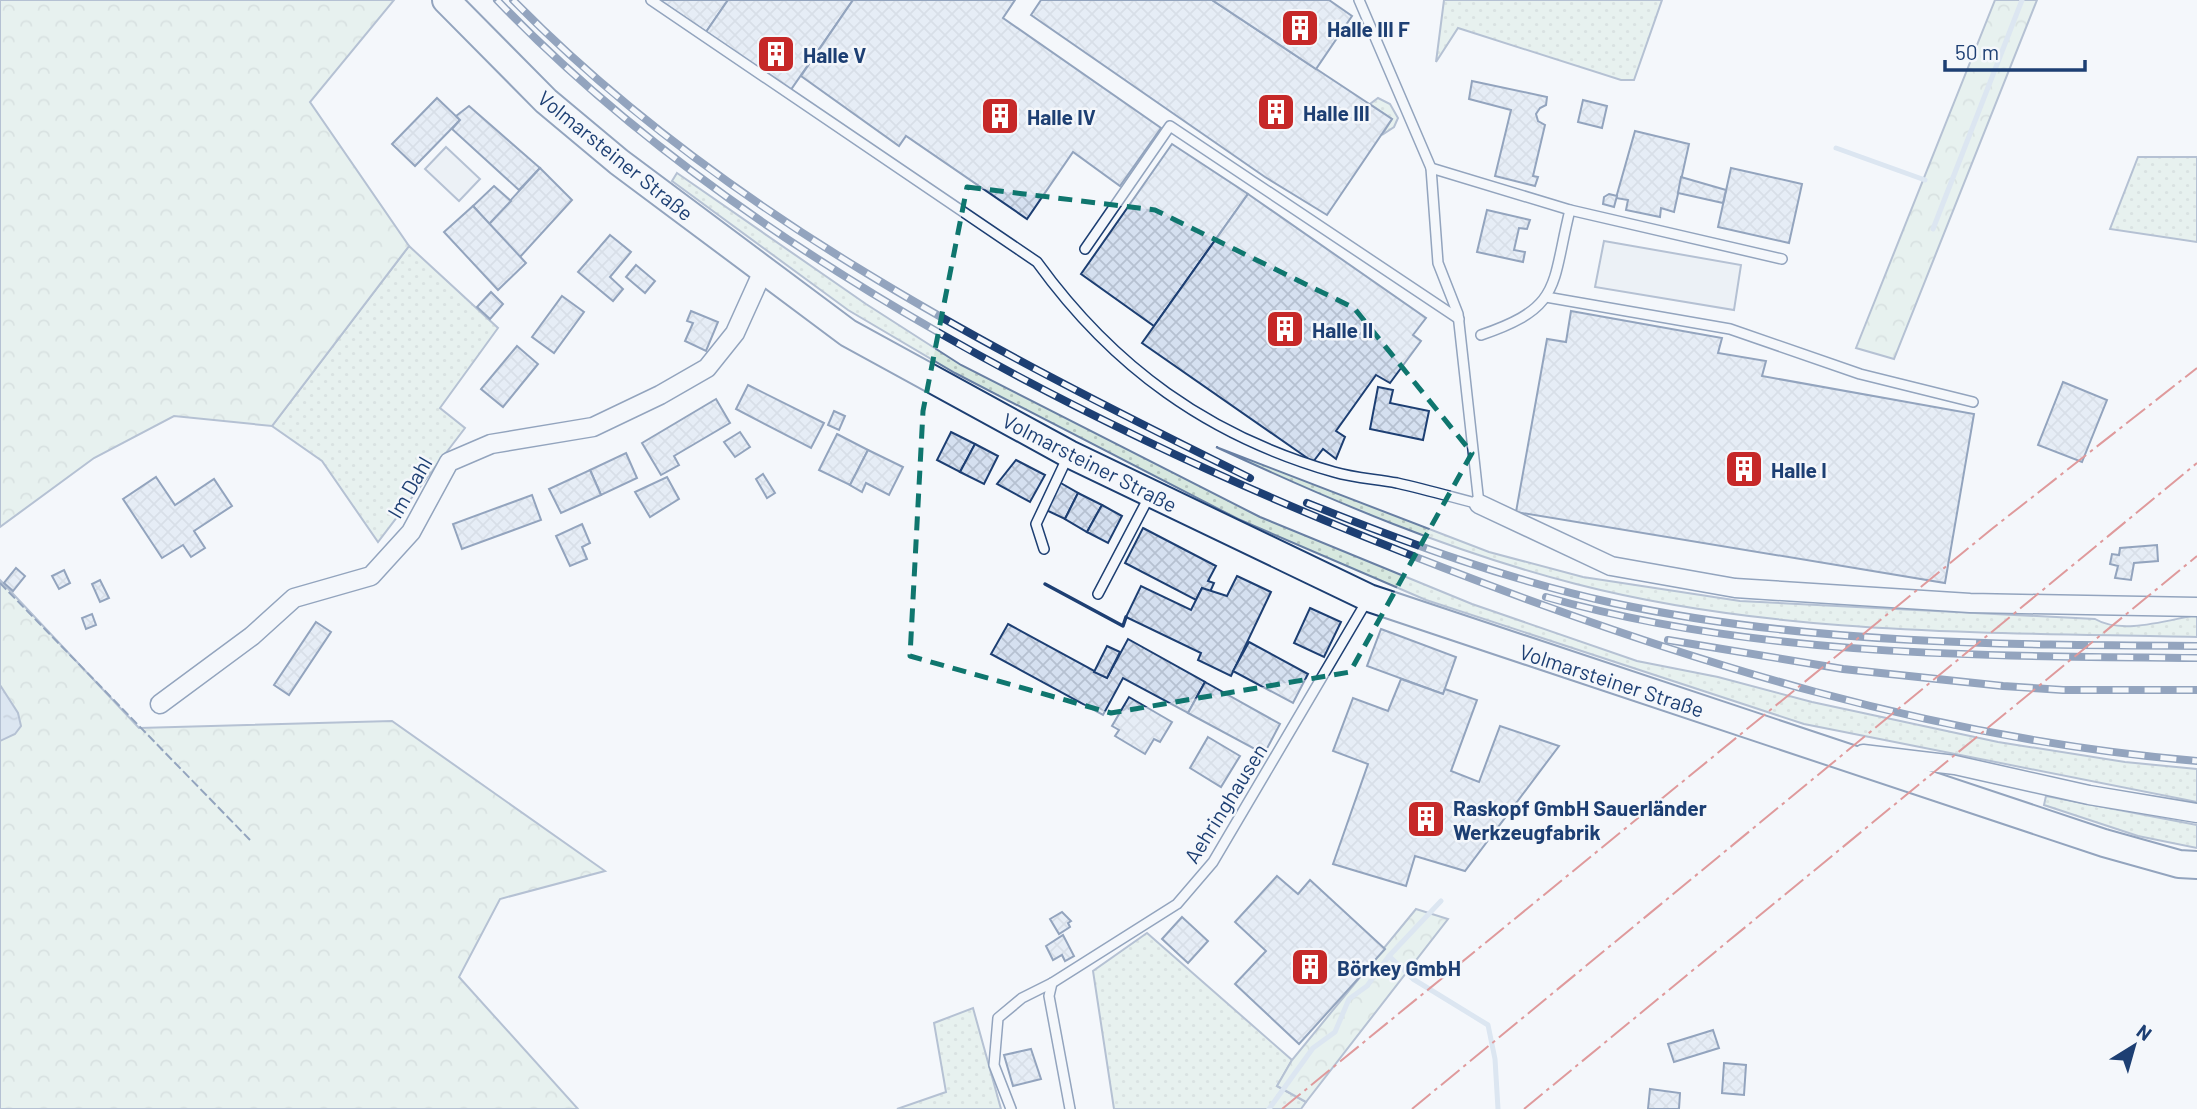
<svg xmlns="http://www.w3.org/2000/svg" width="2197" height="1109" viewBox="0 0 2197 1109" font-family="Barlow,sans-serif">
<defs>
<pattern id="grass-dots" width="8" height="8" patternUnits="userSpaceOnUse" patternTransform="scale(1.75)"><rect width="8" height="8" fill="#d7e8df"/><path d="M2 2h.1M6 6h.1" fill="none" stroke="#b8c8c3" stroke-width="1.8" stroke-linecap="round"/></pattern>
<pattern id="forest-crowns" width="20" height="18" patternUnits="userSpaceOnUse" patternTransform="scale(1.75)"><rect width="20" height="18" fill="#d7e8df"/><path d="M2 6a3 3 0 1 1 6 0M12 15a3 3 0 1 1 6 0" fill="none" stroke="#b8c8c3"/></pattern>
<pattern id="water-ripples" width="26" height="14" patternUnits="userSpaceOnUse" patternTransform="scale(1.75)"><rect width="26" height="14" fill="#bed0e5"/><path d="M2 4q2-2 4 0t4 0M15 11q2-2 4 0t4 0" fill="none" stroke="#9aaabe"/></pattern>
<pattern id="building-cross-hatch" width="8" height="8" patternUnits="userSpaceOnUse" patternTransform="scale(1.75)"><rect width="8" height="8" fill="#d5e0f0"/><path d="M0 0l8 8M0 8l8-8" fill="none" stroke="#b6c1d1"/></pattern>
</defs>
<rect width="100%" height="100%" fill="#f4f7fb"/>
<g fill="url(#grass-dots)" stroke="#687fa3" stroke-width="2">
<polygon points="1444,0 1662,0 1634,80 1621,80 1458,28 1436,62"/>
<polygon points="1378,98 1390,104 1398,118 1394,127 1382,135 1392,119 1370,104"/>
<polygon points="2138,157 2197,157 2197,242 2110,229"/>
<polygon points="677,173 866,304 961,365 1260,517 1472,604 1637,661 1718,677 1812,702 1998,742 2125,762 2197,769 2197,802 1804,724 1426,600 1238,519 955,373 848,310 672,181"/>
<polygon points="409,246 498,328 440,408 465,428 378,542 322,461 272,426"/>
<path d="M1216,447L1489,552L1583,577L1740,601L2095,619C2122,635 2167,620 2197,615V637C1990,632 1778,636 1576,584C1451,552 1332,501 1216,447Z"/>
<polygon points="2046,796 2197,825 2197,848 2138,836 2044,805"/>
<polygon points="1147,933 1292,1060 1277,1086 1306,1102 1301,1109 1114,1109 1093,971"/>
<polygon points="973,1008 1001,1109 897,1109 946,1092 934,1023"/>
</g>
<g fill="url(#forest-crowns)" stroke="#687fa3" stroke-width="2">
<polygon points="0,0 394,0 310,102 409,246 272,426 174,416 94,458 0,527"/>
<polygon points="1995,0 2037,0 1894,359 1856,348"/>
<polygon points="0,580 139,728 392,721 605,871 500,899 459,977 578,1109 0,1109"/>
<polygon points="1416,909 1448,919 1306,1102 1277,1086 1292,1060"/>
</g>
<g fill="#e3e8f0" stroke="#687fa3" stroke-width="2">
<polygon points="446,147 480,179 459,201 425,169"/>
<polygon points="1604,241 1741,265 1734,310 1595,287"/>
</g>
<polygon fill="url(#water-ripples)" stroke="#687fa3" stroke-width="2" points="0,685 18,713 21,726 15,734 0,741"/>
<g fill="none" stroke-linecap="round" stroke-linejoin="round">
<g stroke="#bed0e5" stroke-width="5">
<polyline points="1836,148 1925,180"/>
<polyline points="1933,229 2022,0"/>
<polyline points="1389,956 1413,979 1488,1025 1495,1059 1498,1109"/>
<polyline points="1269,1109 1313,1048 1335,1032 1349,999 1367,986 1389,956 1441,901"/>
</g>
</g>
<g fill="url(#building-cross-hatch)" stroke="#1d3f73" stroke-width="2">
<polygon points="659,0 728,0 706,32"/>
<polygon points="728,0 853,0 790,91 706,32"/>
<polygon points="853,0 1015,0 1003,18 1161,128 1120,186 1073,152 1027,219 906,136 899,146 801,76"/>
<polygon points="1041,0 1212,0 1392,119 1327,215 1265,177 1031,15"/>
<polygon points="1212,0 1329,0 1352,16 1316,69"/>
<polygon points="1472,81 1547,97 1546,105 1540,108 1536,114 1538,121 1545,125 1533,176 1538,177 1535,186 1495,176 1511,110 1469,99"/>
<polygon points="437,98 460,120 415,166 392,144"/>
<polygon points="1583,100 1607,106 1602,128 1578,122"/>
<polygon points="469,106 540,168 519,190 452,129 460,120 456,116"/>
<polygon points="1635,131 1689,144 1674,212 1661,208 1660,217 1626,210 1628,200 1616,198"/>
<polygon points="1172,144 1248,194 1154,326 1081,274"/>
<polygon points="540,168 572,200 520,257 489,224"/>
<polygon points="1731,168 1802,184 1789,243 1718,227"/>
<polygon points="1681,177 1726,190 1723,203 1678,193"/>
<polygon points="494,186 511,201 489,224 473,206"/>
<polygon points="1248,194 1426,318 1413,335 1421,341 1390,383 1376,375 1336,431 1345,437 1336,459 1323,449 1313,462 1142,343"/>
<polygon points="1609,194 1617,196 1614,207 1603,204 1604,197"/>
<polygon points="473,206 526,263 498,290 444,232"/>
<polygon points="1487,210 1530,220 1527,229 1519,228 1514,250 1525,252 1523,262 1477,252"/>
<polygon points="610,235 631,252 610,277 623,289 613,301 578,272"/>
<polygon points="636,265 655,281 645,293 626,277"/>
<polygon points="491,292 503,304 490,319 477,307"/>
<polygon points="562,296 584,312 554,353 532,337"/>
<polygon points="691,311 718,322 706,351 685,341 693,323 687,321"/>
<polygon points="1571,311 1722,338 1718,353 1766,361 1762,376 1974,414 1945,583 1516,512 1547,339 1566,342"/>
<polygon points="517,346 538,364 503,407 481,389"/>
<polygon points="2063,382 2107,400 2082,462 2038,445"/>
<polygon points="748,385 824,423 811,448 736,409"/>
<polygon points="1378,387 1393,390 1390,403 1429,411 1423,440 1370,429"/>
<polygon points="716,399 730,423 674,456 679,465 661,475 642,443"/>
<polygon points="834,411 845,416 839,430 828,425"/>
<polygon points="740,432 750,447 735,457 724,442"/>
<polygon points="951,432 975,444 960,472 937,460"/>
<polygon points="837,434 868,450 850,485 819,470"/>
<polygon points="975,444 998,456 984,484 960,472"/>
<polygon points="868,450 903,467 889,495 866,483 862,492 850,485"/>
<polygon points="626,453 637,478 601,495 590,470"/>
<polygon points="1016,460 1045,475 1030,502 997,484"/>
<polygon points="590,470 601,495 561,513 549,489"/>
<polygon points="763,474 775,493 767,498 756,479"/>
<polygon points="156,477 175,505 214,479 232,506 194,531 205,548 191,557 183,545 162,558 123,499"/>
<polygon points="667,477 679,499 650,517 635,492"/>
<polygon points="1059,482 1078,493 1065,519 1044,509"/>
<polygon points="1078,493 1102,505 1087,532 1065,519"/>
<polygon points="532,495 541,520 462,549 453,524"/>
<polygon points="1102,505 1122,516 1108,543 1087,532"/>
<polygon points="582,524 590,543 582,547 587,559 570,566 556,536"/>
<polygon points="1143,528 1216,566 1208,581 1214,583 1210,592 1202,588 1196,600 1125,563"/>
<polygon points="2157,545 2158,561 2134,563 2131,580 2115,578 2118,566 2110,564 2112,554 2119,555 2120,548"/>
<polygon points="16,568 25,576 13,591 4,583"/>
<polygon points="64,570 70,583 59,589 52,576"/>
<polygon points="1237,576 1271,592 1231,676 1198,660 1201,653 1126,617 1141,586 1191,610 1202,588 1227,596"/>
<polygon points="100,580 109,598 100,602 92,584"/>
<polygon points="1310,608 1341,622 1324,657 1294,643"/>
<polygon points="92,614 96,625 86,629 82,618"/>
<polygon points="316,622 331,632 289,695 274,685"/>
<polygon points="1008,624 1107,678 1128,639 1205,682 1188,713 1123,678 1103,715 991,654"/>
<polygon points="1381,629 1456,657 1443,694 1367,666"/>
<polygon points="1249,642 1308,674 1293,703 1233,671"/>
<polygon points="1107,646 1120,652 1107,678 1094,672"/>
<polygon points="1401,679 1443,694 1445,689 1477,700 1451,771 1479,782 1500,726 1559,746 1465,871 1415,856 1406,886 1333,864 1368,764 1333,751 1353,698 1388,711"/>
<polygon points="1205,682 1280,724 1264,754 1188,713"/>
<polygon points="1129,697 1172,722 1160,742 1154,739 1145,754 1115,736 1119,730 1112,726"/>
<polygon points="1208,737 1240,756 1221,787 1190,768"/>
<polygon points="1277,876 1298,894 1310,880 1385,949 1299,1044 1235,984 1266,951 1235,922"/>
<polygon points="1062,912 1071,921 1068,923 1070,927 1059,934 1050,919"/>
<polygon points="1182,917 1208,941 1188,963 1162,939"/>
<polygon points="1063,935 1074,956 1065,961 1062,955 1053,960 1046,946"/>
<polygon points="1713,1030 1719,1048 1674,1062 1668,1044"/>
<polygon points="1031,1049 1041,1079 1013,1086 1004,1055"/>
<polygon points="1724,1063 1746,1065 1744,1095 1722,1093"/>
<polygon points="1650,1089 1680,1093 1679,1109 1648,1109"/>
</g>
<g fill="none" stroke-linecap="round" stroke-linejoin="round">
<defs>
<g id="service">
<path d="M651,0L1037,262C1113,367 1208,436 1334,472C1354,478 1376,479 1397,483C1424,489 1452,497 1479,504L1458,314L1438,263L1431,168L1359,0"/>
<polyline points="1431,168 1570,210 1782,259"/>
<polyline points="1085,249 1170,126 1459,319"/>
<polyline points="1546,297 1730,329 1860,374 1973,402"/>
<path d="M1481,335C1563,307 1551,286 1570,210"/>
<polyline points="1044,549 1036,524 1068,456"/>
<polyline points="1098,594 1150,495"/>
<polyline points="1052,983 1049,996 1070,1109"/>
<polyline points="1011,1109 994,1065 998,1018 1022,998 1052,983 1177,904 1213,862 1368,599"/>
</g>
<g id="minor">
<polyline points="1479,504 1611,566 1735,588 1970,603 2197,607"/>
<polyline points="160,704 252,636 294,598 371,576 411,532 449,462 491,444 593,427 660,395 707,368 735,333 763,271"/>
<polyline points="1863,754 1955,765 2089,795 2197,813"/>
</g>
<polyline id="primary" points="446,0 546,101 619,162 848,333 1069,454 1369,598 2104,843 2179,864 2197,865"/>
</defs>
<use href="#service" stroke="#1d3f73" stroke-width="12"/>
<use href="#minor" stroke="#1d3f73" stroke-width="21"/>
<use href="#primary" stroke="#1d3f73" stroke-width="30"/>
<use href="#service" stroke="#f4f7fb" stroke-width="9"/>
<use href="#minor" stroke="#f4f7fb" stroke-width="18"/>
<use href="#primary" stroke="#f4f7fb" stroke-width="26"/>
<defs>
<g id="rail">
<path d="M497,0C744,257 1115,442 1444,568C1687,662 1937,739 2197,761"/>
<path d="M513,0C721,212 987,348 1250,478"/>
<path d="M1307,503C1407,543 1508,580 1613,603C1805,644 2002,645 2197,646"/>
<path d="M1546,597C1757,657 1980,656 2197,658"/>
<polyline points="1668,640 1843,669 2003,686 2063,690 2197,690"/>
</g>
</defs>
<use href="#rail" stroke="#1d3f73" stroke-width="8"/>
<use href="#rail" stroke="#f4f7fb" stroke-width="5" stroke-dasharray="16" stroke-linecap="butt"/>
<polyline stroke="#1d3f73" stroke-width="2" stroke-dasharray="9 3.5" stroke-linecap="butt" points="0,583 250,840"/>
<polyline stroke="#1d3f73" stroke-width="3.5" points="1045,584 1123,626 1126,617"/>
<g stroke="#c62828" stroke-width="2" stroke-dasharray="24 5 3.5 5" stroke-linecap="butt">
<polyline points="1282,1109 1993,528 2197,368"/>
<polyline points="1412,1109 2197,463"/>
<polyline points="1524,1109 2197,556"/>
</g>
</g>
<path d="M0 0H2197V1109H0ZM967,187L1155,210L1354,308L1472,453L1350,672L1111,713L910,656L923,411Z" fill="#f4f7fb" fill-opacity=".55" fill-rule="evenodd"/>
<path fill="none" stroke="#0f766e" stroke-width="5" stroke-dasharray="14 9" stroke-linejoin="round" d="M967,187L1155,210L1354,308L1472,453L1350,672L1111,713L910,656L923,411Z"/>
<defs>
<symbol id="building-square" viewBox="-11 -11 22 22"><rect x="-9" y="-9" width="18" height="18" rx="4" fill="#c62828" stroke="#f4f7fb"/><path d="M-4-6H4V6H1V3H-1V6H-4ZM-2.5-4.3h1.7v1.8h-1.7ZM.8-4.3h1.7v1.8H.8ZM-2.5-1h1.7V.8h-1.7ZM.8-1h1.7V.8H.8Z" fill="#fff"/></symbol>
</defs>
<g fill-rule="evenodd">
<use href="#building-square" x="1278" y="6" width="44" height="44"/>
<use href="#building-square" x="754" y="32" width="44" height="44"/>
<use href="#building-square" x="1254" y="90" width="44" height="44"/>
<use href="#building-square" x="978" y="94" width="44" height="44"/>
<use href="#building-square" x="1263" y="307" width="44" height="44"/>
<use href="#building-square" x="1722" y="447" width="44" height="44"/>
<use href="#building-square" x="1404" y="797" width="44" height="44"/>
<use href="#building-square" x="1288" y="945" width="44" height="44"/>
</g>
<g text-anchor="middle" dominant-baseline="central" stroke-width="5" stroke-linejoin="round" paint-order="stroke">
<g font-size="21" font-weight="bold" fill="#1d3f73" stroke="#f4f7fb" text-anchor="start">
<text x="1327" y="28">Halle III F</text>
<text x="803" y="54">Halle V</text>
<text x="1303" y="112">Halle III</text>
<text x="1027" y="116">Halle IV</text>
<text x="1312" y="329">Halle II</text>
<text x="1771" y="469">Halle I</text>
<text x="1453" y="807">Raskopf GmbH Sauerländer<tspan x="1453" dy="24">Werkzeugfabrik</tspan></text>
<text x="1337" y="967">Börkey GmbH</text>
</g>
<g font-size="21" fill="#1d3f73" stroke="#f4f7fb">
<text transform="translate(616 155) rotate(39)">Volmarsteiner Straße</text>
<text transform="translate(1090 462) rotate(27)">Volmarsteiner Straße</text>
<text transform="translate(409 487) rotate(-60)">Im Dahl</text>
<text transform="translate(1612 680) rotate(18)">Volmarsteiner Straße</text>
<text transform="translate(1225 803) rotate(-58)">Aehringhausen</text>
</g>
</g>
<g transform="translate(2134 1046) rotate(37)" stroke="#f4f7fb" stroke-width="5" paint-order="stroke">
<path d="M0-5L12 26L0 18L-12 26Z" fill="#1d3f73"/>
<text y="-10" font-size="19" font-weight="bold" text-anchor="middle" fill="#1d3f73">N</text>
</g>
<path d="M1945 60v10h140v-10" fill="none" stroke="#1d3f73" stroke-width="3.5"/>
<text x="1955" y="60" font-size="21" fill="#1d3f73" stroke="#f4f7fb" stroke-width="5" paint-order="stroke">50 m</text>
</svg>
